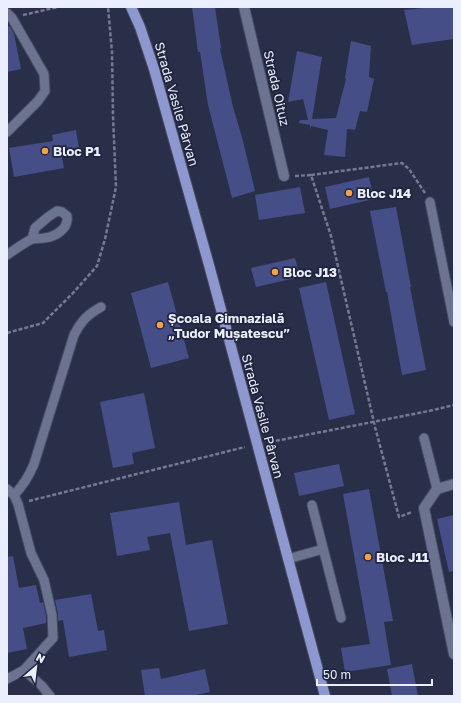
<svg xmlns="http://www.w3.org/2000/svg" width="461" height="703" viewBox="0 0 461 703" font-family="'Golos Text',sans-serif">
<rect width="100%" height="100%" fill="#2a2f49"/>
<g fill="#454e86">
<polygon points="192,7 215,7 221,48 220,49 233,107 243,141 255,191 232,198 208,105 200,52 198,52"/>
<polygon points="434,7 454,7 454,39 412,45 404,10"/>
<polygon points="10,26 14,34 21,69 7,72 7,27"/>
<polygon points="351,41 371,46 369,77 374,79 367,112 360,111 355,130 347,129 345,157 324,155 328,130 311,126 311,130 310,125 299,123 300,120 308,120 303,99 288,102 297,51 322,57 312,119 336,118 346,79 345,78"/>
<polygon points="76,130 80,154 62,157 64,168 14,177 9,148 53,141 52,135"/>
<polygon points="369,177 374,199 330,209 325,187"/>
<polygon points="300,187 305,213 259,220 255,195"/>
<polygon points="396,207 411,287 410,287 426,370 402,375 387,292 386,292 370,211"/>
<polygon points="295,258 300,277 256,287 251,268"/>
<polygon points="168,282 189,358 151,368 131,293"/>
<polygon points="326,282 355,414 329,420 299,288"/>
<polygon points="144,393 155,448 132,453 134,464 113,468 100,402"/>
<polygon points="339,464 344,486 299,496 294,473"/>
<polygon points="369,489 393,621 384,622 391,665 345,672 341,648 370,644 343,494"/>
<polygon points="179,502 186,545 212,540 228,624 189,631 170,533 147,537 150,550 117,556 110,513"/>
<polygon points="454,515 454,571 449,572 437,519"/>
<polygon points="13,556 19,588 36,585 40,603 43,602 46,616 46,623 23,628 27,649 7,653 7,557"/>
<polygon points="91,594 98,631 104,630 107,650 69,657 63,620 58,621 58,614 55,600"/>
<polygon points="412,664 418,696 392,696 387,669"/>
<polygon points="159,668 161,679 205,669 210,692 191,696 145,696 141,670"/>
</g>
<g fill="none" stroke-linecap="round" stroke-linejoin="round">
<defs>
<g id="service">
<polyline points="7,13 12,18 44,74 45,91 38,101 7,132"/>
<polyline points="430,202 454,322"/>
<path d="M7,255C13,251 25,242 32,239C35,238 40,239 44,238C55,237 69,229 67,216L62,212L57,211L48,217L35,228L32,239"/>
<polyline points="424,438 437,489"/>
<polyline points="7,489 14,495 18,504 31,553 44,580 52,615 53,638 24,670 7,679"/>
<path d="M14,495C23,486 29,476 34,464L74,335C82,320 87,315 101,307"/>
<polyline points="312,505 341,618"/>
<polyline points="288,559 323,549"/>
<polyline points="24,670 42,686 50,696"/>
</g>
<g id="minor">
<polyline points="244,7 284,176"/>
<polyline points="454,484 437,489 424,508 454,654"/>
</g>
<polyline id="primary" points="131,7 140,27 154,69 209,265 325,696"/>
</defs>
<use href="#service" stroke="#474a5f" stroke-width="11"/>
<use href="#minor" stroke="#474a5f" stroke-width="12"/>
<use href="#primary" stroke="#474a5f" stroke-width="12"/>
<g stroke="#767a8f" stroke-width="2.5" stroke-dasharray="4 2" stroke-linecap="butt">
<polyline points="23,15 58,7"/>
<polyline points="311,175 402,163 409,169 425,193"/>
<polyline points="295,176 311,175 331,236 375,427 399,517 412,512"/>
<polyline points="7,333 43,323 73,293 97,266 105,239 116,187 113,116 112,52 108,7"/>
<polyline points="270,442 429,411 454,405"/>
<polyline points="29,501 245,447"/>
</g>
<use href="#service" stroke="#6c7391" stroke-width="9"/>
<use href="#minor" stroke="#6c7391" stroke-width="10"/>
<use href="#primary" stroke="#8d98d0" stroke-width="10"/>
</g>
<g fill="#f5a246" stroke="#20253e" stroke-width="1.5">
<circle cx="45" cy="151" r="4"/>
<circle cx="349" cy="193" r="4"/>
<circle cx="275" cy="272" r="4"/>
<circle cx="160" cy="325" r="4"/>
<circle cx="368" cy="557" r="4"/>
</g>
<g text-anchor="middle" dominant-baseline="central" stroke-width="3.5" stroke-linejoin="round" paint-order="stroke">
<g font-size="13" fill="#ebeefc" stroke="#20253e">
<text transform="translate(277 88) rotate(77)">Strada Oituz</text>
<text transform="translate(177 104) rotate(74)">Strada Vasile Pârvan</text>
<text transform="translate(263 416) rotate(75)">Strada Vasile Pârvan</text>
</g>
<g font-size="13" font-weight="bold" fill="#ebeefc" stroke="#20253e" text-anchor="start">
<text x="53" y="151">Bloc P1</text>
<text x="357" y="193">Bloc J14</text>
<text x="283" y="272">Bloc J13</text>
<text x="168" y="318">Școala Gimnazială<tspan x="168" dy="15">„Tudor Mușatescu”</tspan></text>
<text x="376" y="557">Bloc J11</text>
</g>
</g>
<rect width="461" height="703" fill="none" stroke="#ebeefc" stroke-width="16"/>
<g transform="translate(36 667) rotate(28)" stroke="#20253e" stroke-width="3" paint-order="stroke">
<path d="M0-3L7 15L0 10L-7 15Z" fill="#ebeefc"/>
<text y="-6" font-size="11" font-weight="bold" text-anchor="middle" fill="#ebeefc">N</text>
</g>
<path d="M317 679v6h115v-6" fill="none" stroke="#ebeefc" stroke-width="2"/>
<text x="323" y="679" font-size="12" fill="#ebeefc" stroke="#20253e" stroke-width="3" paint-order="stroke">50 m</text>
</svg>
